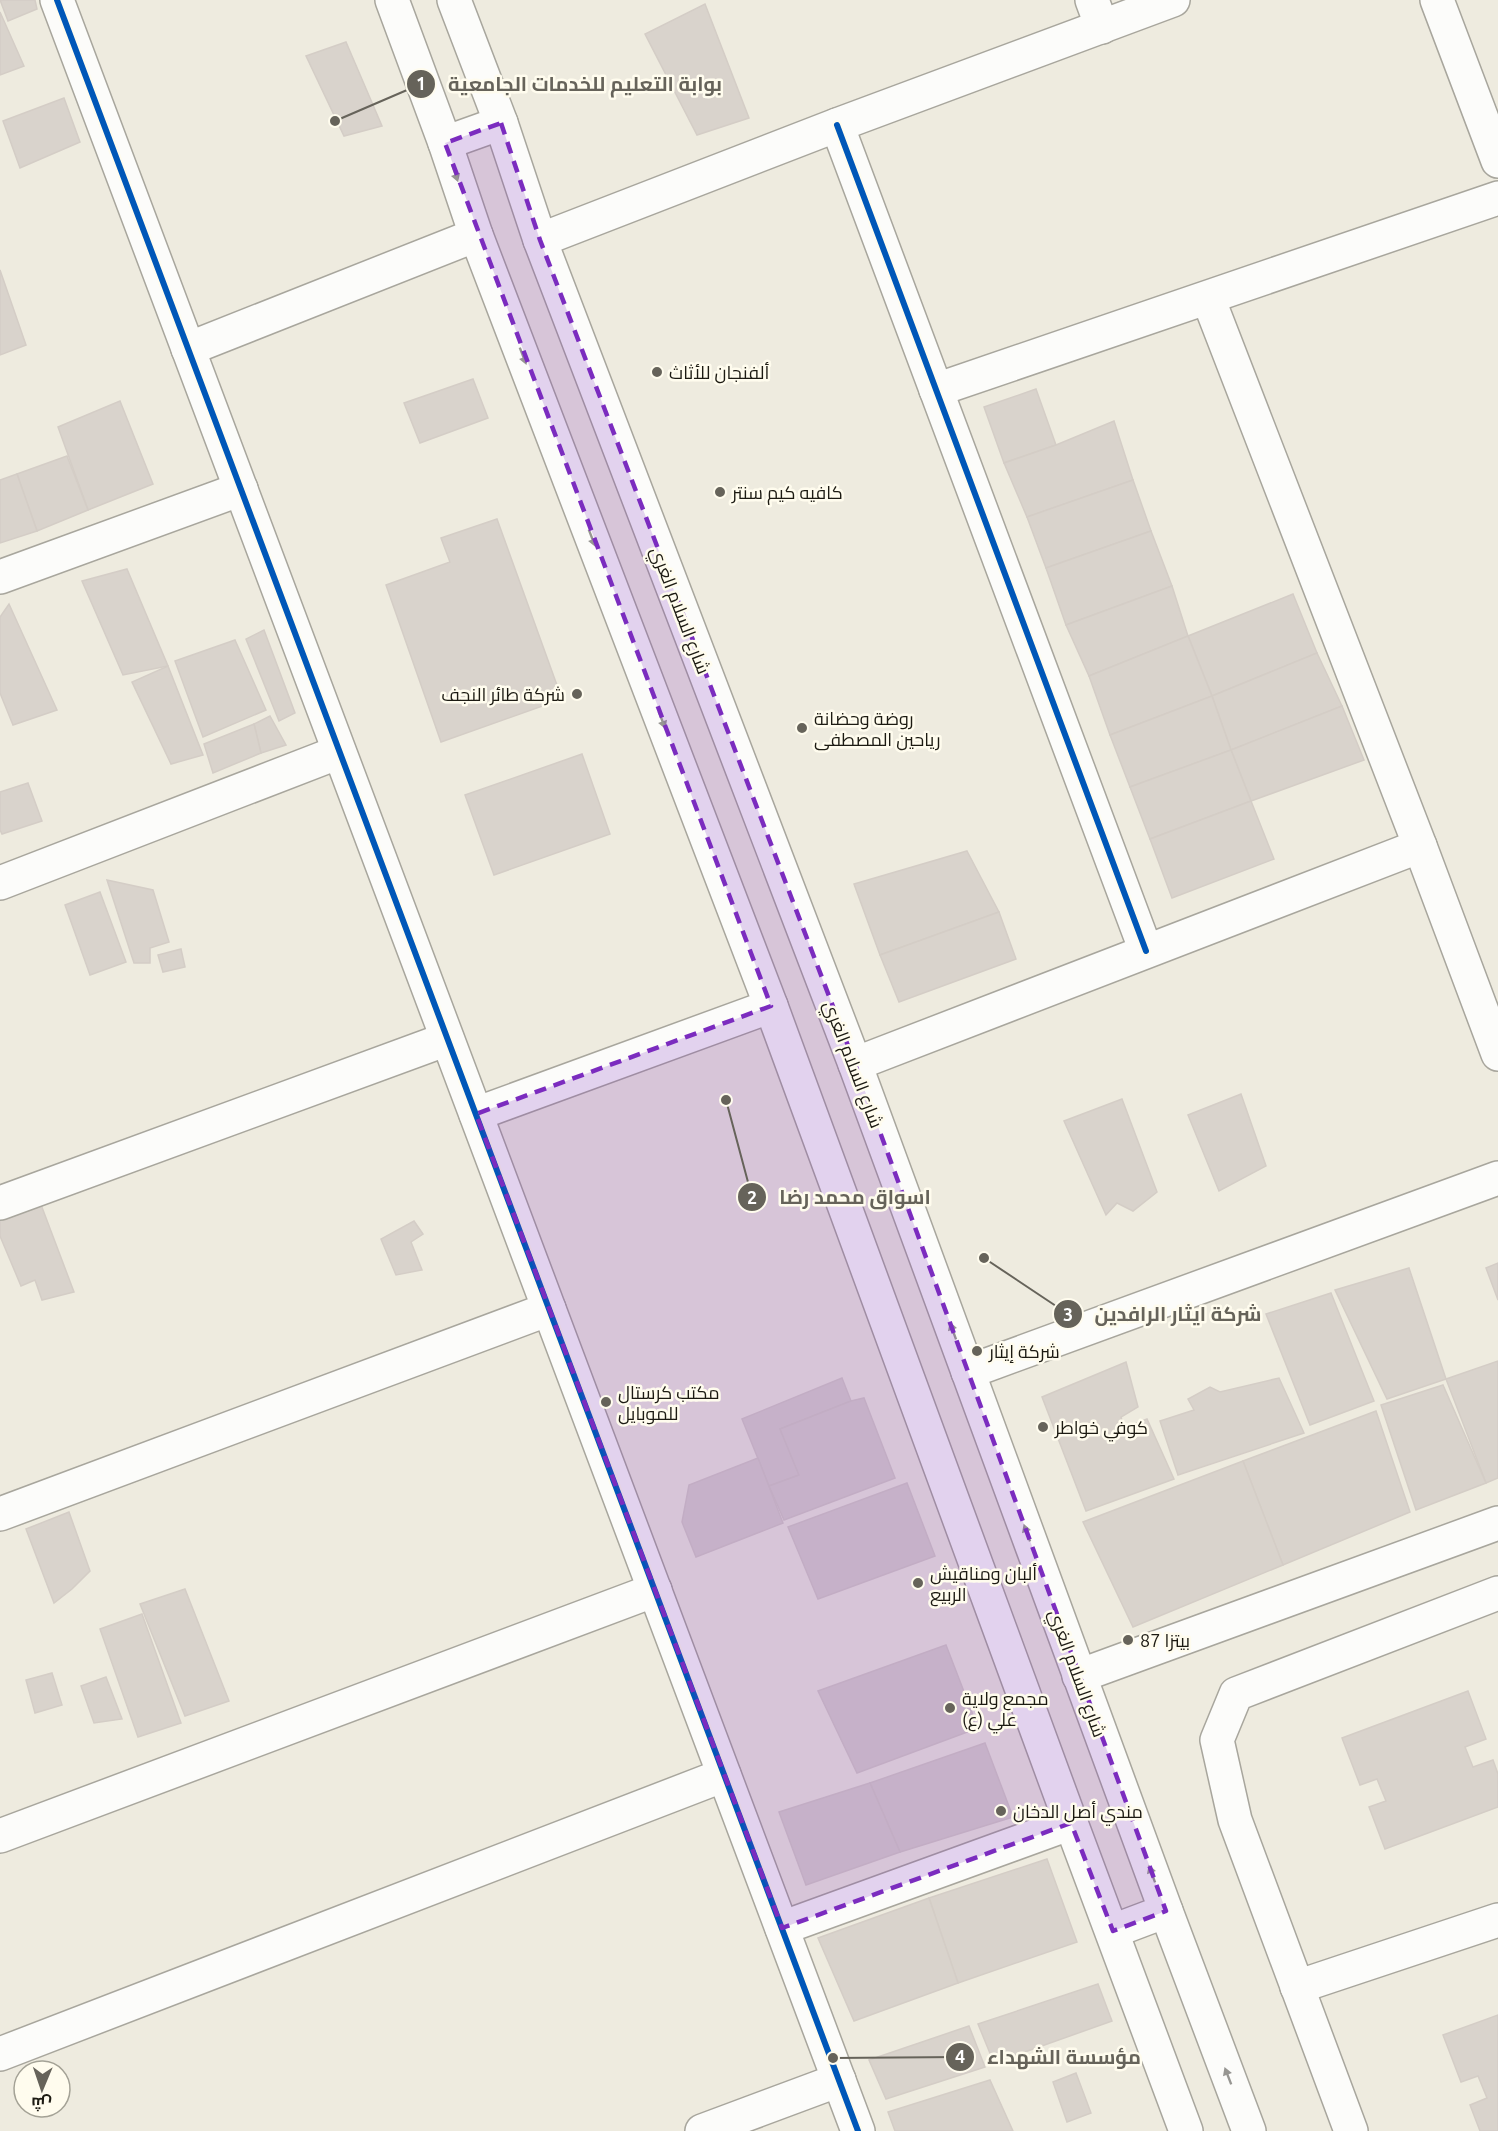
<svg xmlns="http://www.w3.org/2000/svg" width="1498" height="2131" viewBox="0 0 1498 2131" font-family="Ubuntu,Cairo,sans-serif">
<rect width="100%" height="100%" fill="#eeebdf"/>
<g fill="#d9d3cc" stroke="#d4cdc6" stroke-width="1.5">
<polygon points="0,0 35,0 37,9 8,21"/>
<polygon points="705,4 749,118 697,135 645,34"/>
<polygon points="0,12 24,66 0,75"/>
<polygon points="346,42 382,126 344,136 306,56"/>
<polygon points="64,98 80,142 20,168 3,121"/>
<polygon points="0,270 26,345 0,355"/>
<polygon points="473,379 488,418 420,443 404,403"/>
<polygon points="1036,389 1056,445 1004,463 984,407"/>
<polygon points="120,401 153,484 88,510 58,427"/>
<polygon points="1114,421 1133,480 1027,517 1004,463 1056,445"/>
<polygon points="67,456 88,510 37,531 17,474"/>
<polygon points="17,474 37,531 0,543 0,480"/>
<polygon points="1133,480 1151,531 1046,568 1027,517"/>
<polygon points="497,519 562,699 441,742 386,585 450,562 441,538"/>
<polygon points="1151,531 1172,586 1066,625 1046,568"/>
<polygon points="127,569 168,666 123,675 82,581"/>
<polygon points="1172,586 1188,636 1089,676 1066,625"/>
<polygon points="1293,594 1317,653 1212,696 1188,636"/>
<polygon points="9,604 57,710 13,725 0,693 0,617"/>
<polygon points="264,630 295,713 279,721 246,639"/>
<polygon points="1188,636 1212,696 1110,735 1089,676"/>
<polygon points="235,640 266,710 203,737 175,661"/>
<polygon points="1317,653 1342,706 1231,750 1212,696"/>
<polygon points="168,666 203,755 171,764 132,682"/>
<polygon points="1212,696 1231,750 1130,787 1110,735"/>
<polygon points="1342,706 1364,760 1251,801 1231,750"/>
<polygon points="270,716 286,745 261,753 254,724"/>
<polygon points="254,724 261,753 213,773 204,744"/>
<polygon points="1231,750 1251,801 1150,839 1130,787"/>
<polygon points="582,754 610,834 494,875 465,795"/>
<polygon points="28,783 42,821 2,834 0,830 0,792"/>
<polygon points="1251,801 1274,859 1172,898 1150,839"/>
<polygon points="967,851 999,912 880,955 854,884"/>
<polygon points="107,880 153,890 169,942 150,948 150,963 134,963"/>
<polygon points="100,892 126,962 90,975 65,905"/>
<polygon points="999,912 1016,959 899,1002 880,955"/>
<polygon points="181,949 185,967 163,972 158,955"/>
<polygon points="1241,1094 1266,1166 1219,1191 1188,1115"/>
<polygon points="1122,1099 1157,1192 1133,1211 1117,1203 1106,1215 1064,1121"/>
<polygon points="40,1202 74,1292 42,1300 35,1280 21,1286 0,1236 0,1216"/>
<polygon points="414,1221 423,1234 411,1242 422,1270 396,1275 381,1239"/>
<polygon points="1498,1263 1498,1300 1486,1268"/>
<polygon points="1409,1268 1446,1379 1387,1399 1335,1290"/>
<polygon points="1331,1293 1374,1401 1310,1425 1266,1314"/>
<polygon points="1498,1361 1498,1478 1486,1483 1446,1379"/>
<polygon points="1126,1362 1138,1407 1121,1417 1124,1428 1147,1419 1174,1479 1086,1511 1042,1397"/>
<polygon points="842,1378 851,1401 780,1429 799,1475 769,1486 742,1419"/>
<polygon points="1279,1378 1304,1433 1178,1475 1160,1421 1194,1410 1188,1399 1210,1387 1220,1392"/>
<polygon points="1443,1385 1486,1483 1416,1510 1381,1405"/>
<polygon points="864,1398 895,1478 784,1520 769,1486 799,1475 780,1429 851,1401"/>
<polygon points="1376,1411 1410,1512 1283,1565 1243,1461"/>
<polygon points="758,1458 783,1523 696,1557 682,1522 689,1485"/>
<polygon points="1243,1461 1283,1565 1133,1627 1083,1522"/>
<polygon points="907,1483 935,1556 818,1599 788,1527"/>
<polygon points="69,1512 90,1571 72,1589 54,1603 26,1529"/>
<polygon points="185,1589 229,1701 185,1716 140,1604"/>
<polygon points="142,1614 181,1723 138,1737 100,1629"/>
<polygon points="946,1645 978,1728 857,1773 818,1691"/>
<polygon points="52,1673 62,1705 35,1713 26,1680"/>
<polygon points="106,1677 122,1719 94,1723 81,1686"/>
<polygon points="1468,1691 1486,1739 1465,1747 1473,1767 1493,1760 1498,1774 1498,1807 1385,1849 1369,1807 1386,1801 1377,1779 1360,1785 1342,1738"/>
<polygon points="985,1743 1013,1817 900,1852 870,1783"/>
<polygon points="870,1783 900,1852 806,1885 779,1812"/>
<polygon points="1047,1859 1077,1942 958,1983 929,1898"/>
<polygon points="929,1898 958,1983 854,2021 818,1938"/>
<polygon points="1098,1984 1112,2021 994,2063 978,2024"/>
<polygon points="1498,2015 1498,2131 1480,2131 1470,2105 1487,2098 1478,2076 1461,2082 1443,2035"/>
<polygon points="969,2026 985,2067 886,2099 869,2060"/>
<polygon points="1076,2073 1091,2113 1067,2122 1053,2082"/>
<polygon points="990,2080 1013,2131 895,2131 888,2112"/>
</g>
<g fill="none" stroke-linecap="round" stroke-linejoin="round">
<defs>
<g id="minor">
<polyline points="57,0 858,2131"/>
<polyline points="1092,0 1102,27"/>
<polyline points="1437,0 1498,161"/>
<polyline points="837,125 1146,951"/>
<polyline points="540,240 837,125 1173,0"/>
<polyline points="1208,298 1420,846 1498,1054"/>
<polyline points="188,349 476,235"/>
<polyline points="936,390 1498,198"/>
<polyline points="0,577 241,489"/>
<polyline points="0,883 339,752"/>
<polyline points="855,1064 1420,846"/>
<polyline points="476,1114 771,1006"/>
<polyline points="0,1203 447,1039"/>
<polyline points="968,1372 1498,1178"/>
<polyline points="0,1514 549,1309"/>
<polyline points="1079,1676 1498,1523"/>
<polyline points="0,1836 655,1590"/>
<polyline points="782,1928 1071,1823"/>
<polyline points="1297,1987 1498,1920"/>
<polyline points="0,2054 724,1775"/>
<polyline points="702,2131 839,2080"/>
<polyline points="1351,2131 1235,1820 1217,1740 1236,1694 1498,1593"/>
</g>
<g id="secondary">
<polyline points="392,0 445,143 476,235 771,1006 1071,1823 1186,2131"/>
<polyline points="454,0 501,123 540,240 855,1064 1166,1911 1249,2131"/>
<polyline points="445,143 501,123"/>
<polyline points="1113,1931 1166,1911"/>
</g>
</defs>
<use href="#minor" stroke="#a8a69d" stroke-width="36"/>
<use href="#secondary" stroke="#a8a69d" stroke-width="36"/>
<use href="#minor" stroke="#fcfcfa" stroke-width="33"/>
<use href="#secondary" stroke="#fcfcfa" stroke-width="33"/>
<defs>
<g id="cycleway">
<polyline points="57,0 858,2131"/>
<polyline points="837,125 1146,951"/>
</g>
</defs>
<use href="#cycleway" stroke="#fffcee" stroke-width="10"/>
<use href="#cycleway" stroke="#0057b8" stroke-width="6"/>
</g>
<defs><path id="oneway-solid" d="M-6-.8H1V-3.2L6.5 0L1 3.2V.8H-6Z" transform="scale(1.5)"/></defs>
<g fill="#979692">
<use href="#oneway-solid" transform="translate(455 173) rotate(71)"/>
<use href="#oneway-solid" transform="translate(523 356) rotate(69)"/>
<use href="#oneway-solid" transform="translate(592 538) rotate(69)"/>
<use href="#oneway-solid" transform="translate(662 720) rotate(69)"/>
<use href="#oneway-solid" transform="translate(953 1331) rotate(-110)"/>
<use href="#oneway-solid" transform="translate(1027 1533) rotate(-110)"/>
<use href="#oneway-solid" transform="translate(1152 1874) rotate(-110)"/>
<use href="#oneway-solid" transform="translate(1228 2076) rotate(-111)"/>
</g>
<path fill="#7b2cbf" fill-opacity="0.2" stroke="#7b2cbf" stroke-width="4.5" stroke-dasharray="12 8" stroke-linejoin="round" d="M501,123L540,240L855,1064L1166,1911L1113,1931L1071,1823L782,1928L476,1114L771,1006L445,143Z"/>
<g fill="#66635a" stroke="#fffcee" stroke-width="2">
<circle cx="657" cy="372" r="6"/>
<circle cx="720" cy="492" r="6"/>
<circle cx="577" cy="694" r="6"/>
<circle cx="802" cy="728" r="6"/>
<circle cx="977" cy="1351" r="6"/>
<circle cx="606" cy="1402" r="6"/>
<circle cx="1043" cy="1427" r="6"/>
<circle cx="918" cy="1583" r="6"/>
<circle cx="1128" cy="1640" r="6"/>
<circle cx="950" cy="1708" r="6"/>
<circle cx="1001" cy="1811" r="6"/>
</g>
<g text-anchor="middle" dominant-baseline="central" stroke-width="5" stroke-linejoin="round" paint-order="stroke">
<g font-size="18" fill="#1c1a12" stroke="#fffcee" text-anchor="start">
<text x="669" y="372">ألفنجان للأثاث</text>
<text x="732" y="492">كافيه كيم سنتر</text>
<text x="565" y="694" text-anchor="end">شركة طائر النجف</text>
<text x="814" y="718">روضة وحضانة<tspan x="814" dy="21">رياحين المصطفى</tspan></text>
<text x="989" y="1351">شركة إيثار</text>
<text x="618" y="1392">مكتب كرستال<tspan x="618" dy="21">للموبايل</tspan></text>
<text x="1055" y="1427">كوفي خواطر</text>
<text x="930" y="1573">ألبان ومناقيش<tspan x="930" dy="21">الربيع</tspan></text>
<text x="1140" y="1640">بيتزا 87</text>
<text x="962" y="1698">مجمع ولاية<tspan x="962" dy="21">علي (ع)</tspan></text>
<text x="1013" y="1811">مندي أصل الدخان</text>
</g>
<g font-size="18" fill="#1c1a12" stroke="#fffcee">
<text transform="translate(681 610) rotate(69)">شارع السلام الغري</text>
<text transform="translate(854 1064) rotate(69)">شارع السلام الغري</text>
<text transform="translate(1078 1673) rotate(70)">شارع السلام الغري</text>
</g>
</g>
<path fill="none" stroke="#66635a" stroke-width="2" d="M335 121L421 84M726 1100L752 1197M984 1258L1068 1314M833 2058L960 2057"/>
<g fill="#66635a" stroke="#fffcee" stroke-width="2">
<circle cx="335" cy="121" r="6"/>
<circle cx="726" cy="1100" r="6"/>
<circle cx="984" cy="1258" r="6"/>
<circle cx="833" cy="2058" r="6"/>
<circle cx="421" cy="84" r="15"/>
<circle cx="752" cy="1197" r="15"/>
<circle cx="1068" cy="1314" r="15"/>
<circle cx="960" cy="2057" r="15"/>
</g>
<g font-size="18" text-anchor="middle" font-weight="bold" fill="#fff">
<text x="421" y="90">1</text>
<text x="752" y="1204">2</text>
<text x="1068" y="1321">3</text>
<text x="960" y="2063">4</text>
</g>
<g font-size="20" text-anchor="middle" font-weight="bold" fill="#66635a" stroke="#fffcee" stroke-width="5" stroke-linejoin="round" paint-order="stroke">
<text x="585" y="91">بوابة التعليم للخدمات الجامعية</text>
<text x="855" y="1204">اسواق محمد رضا</text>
<text x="1178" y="1321">شركة ايثار الرافدين</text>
<text x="1064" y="2064">مؤسسة الشهداء</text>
</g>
<g transform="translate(42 2089) rotate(182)"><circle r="28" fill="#fffcee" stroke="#a4a296" stroke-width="1.5"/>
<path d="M0-4.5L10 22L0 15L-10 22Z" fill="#66635a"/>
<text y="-9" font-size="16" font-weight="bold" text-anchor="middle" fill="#1c1a12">ش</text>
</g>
</svg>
